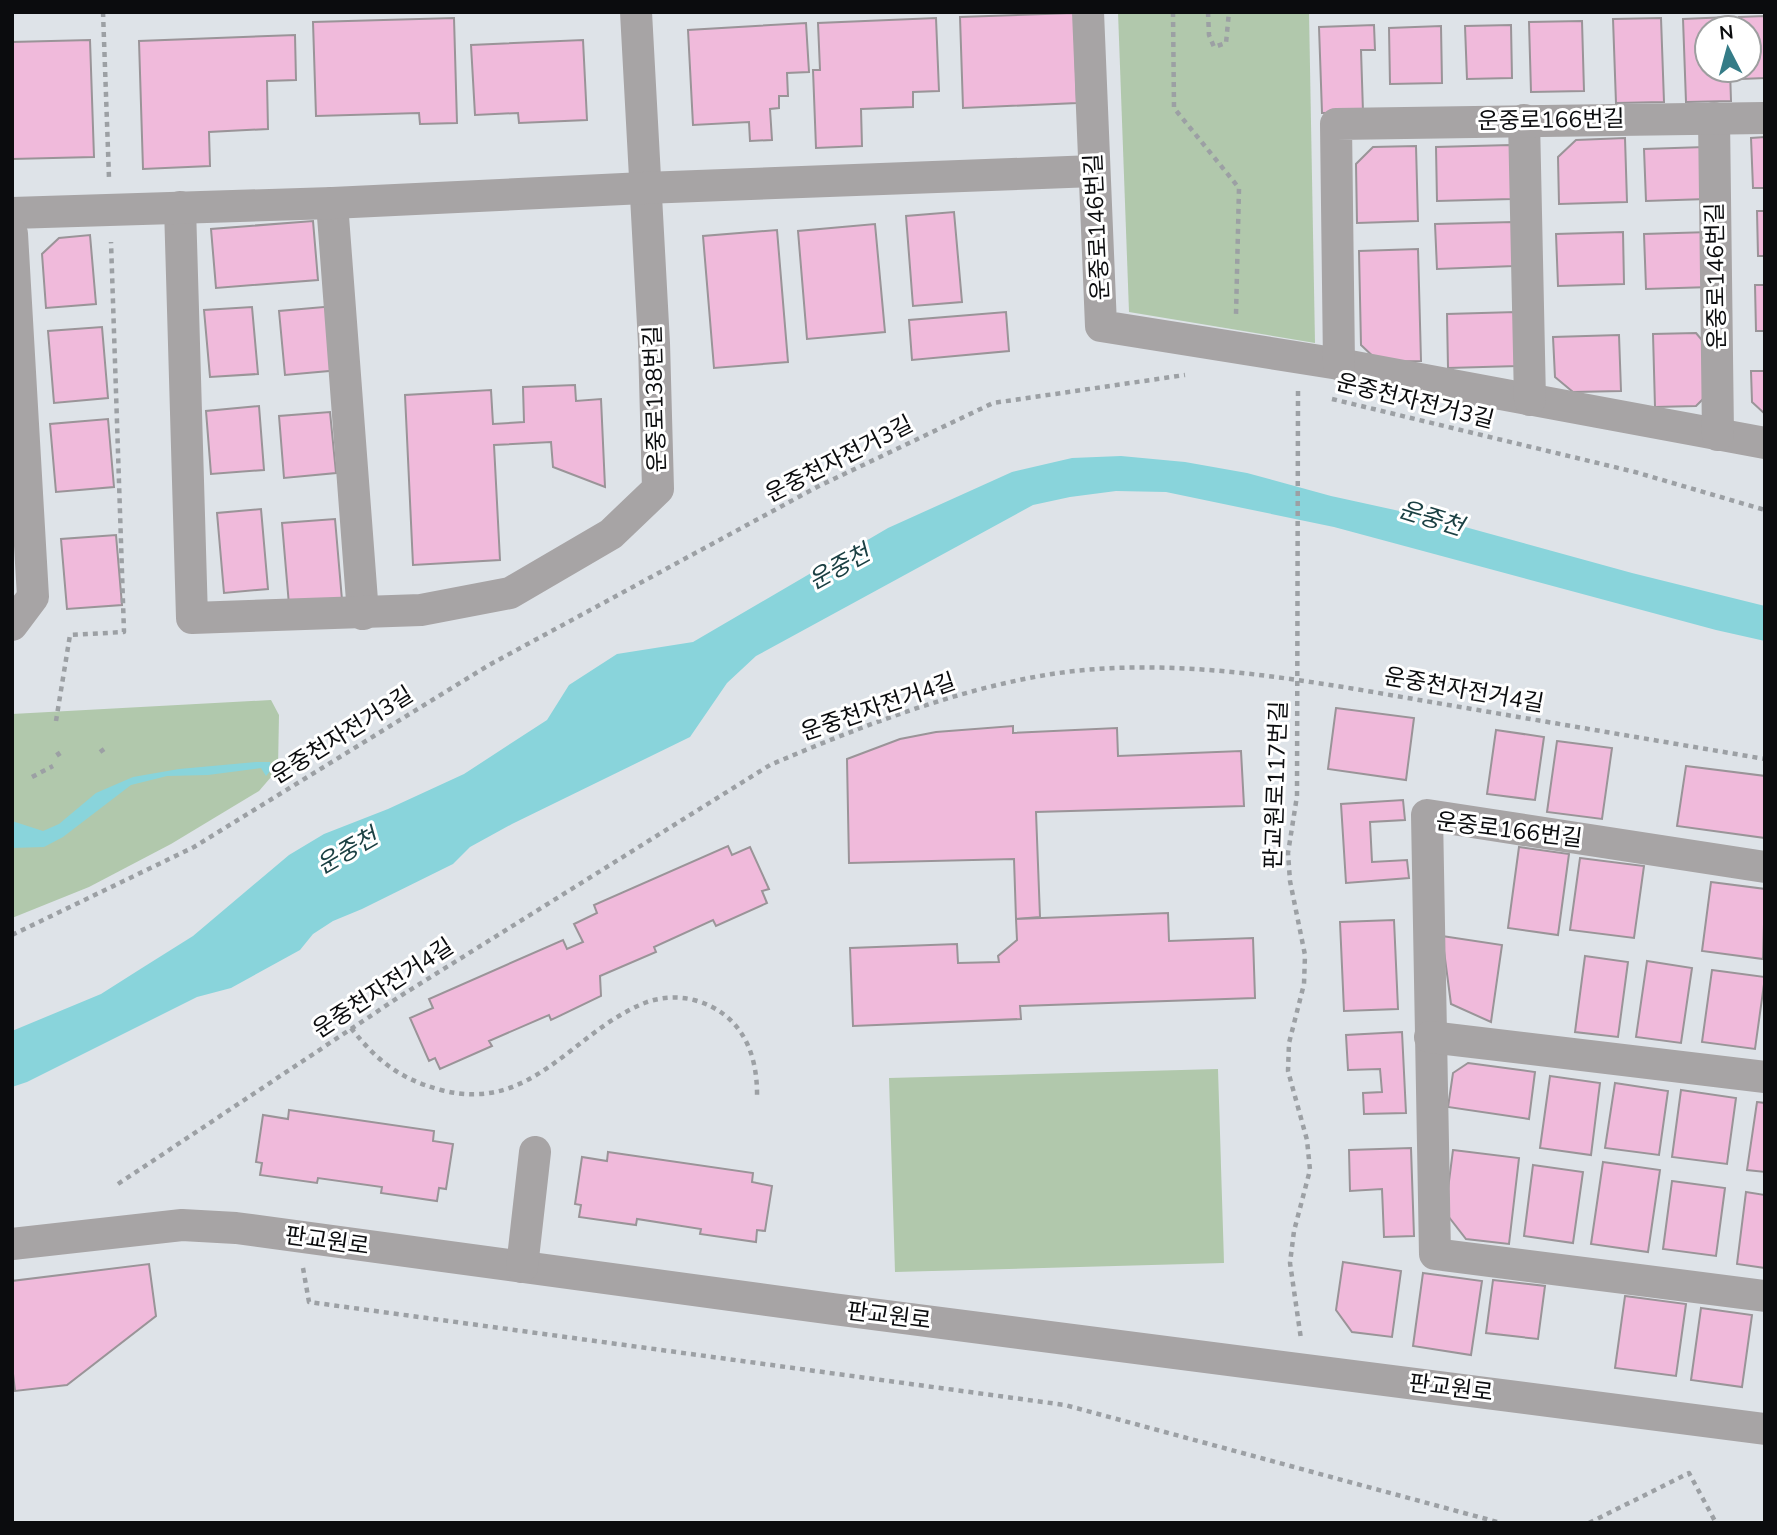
<svg xmlns="http://www.w3.org/2000/svg" width="1777" height="1535" viewBox="0 0 1777 1535" font-family="'Nunito Sans','Noto Sans KR',sans-serif">
<rect width="100%" height="100%" fill="#dee3e8"/>
<g fill="#b1c8ac">
<polygon points="1118,12 1309,12 1315,343 1129,312"/>
<polygon points="271,700 279,715 278,769 259,791 171,844 89,887 12,918 12,714"/>
<polygon points="1218,1069 1224,1263 895,1272 889,1078"/>
</g>
<g fill="#89d4db">
<polygon points="1121,456 1185,462 1247,473 1331,496 1436,519 1632,573 1765,606 1765,641 1716,630 1334,527 1166,492 1116,491 1070,497 1033,505 756,656 727,683 690,737 512,824 470,847 453,864 362,909 333,921 313,934 300,950 231,988 197,997 27,1082 12,1087 12,1031 101,994 142,968 193,936 289,855 324,834 388,809 464,774 547,720 569,685 617,654 693,642 888,528 1012,472 1072,458"/>
<polygon points="256,762 270,762 271,770 266,776 261,768 208,775 167,776 131,785 63,837 44,847 12,848 12,821 43,831 59,824 96,793 133,777 179,769"/>
</g>
<g fill="#f0badb" stroke="#9a9498" stroke-width="2">
<polygon points="1074,13 1077,103 963,108 960,17"/>
<polygon points="1765,16 1765,78 1741,79 1741,70 1749,70 1749,28 1739,28 1739,17"/>
<polygon points="1729,17 1729,28 1707,28 1707,70 1730,70 1731,101 1686,102 1683,19"/>
<polygon points="454,18 457,123 420,124 419,113 316,116 313,22"/>
<polygon points="936,18 939,91 913,92 913,107 861,109 862,146 816,148 813,70 820,70 818,23"/>
<polygon points="1661,18 1664,102 1616,103 1613,19"/>
<polygon points="1582,21 1584,91 1531,92 1529,22"/>
<polygon points="806,23 809,72 787,73 788,96 779,96 779,108 770,109 772,140 750,141 749,122 693,125 688,30"/>
<polygon points="1374,25 1375,50 1361,50 1363,112 1322,113 1319,27"/>
<polygon points="1511,25 1512,78 1467,79 1465,26"/>
<polygon points="1441,26 1442,83 1390,84 1389,28"/>
<polygon points="295,35 296,80 267,81 268,129 209,132 210,166 143,169 139,41"/>
<polygon points="90,40 94,157 12,159 12,42"/>
<polygon points="583,40 587,120 519,123 518,113 475,115 471,45"/>
<polygon points="1765,137 1765,188 1753,188 1751,138"/>
<polygon points="1625,138 1627,202 1559,204 1558,157 1576,140"/>
<polygon points="1510,145 1512,199 1437,201 1436,147"/>
<polygon points="1416,146 1418,221 1357,223 1356,164 1373,147"/>
<polygon points="1705,147 1707,199 1646,201 1644,149"/>
<polygon points="1757,211 1765,211 1765,256 1758,256"/>
<polygon points="954,212 962,302 913,306 906,216"/>
<polygon points="313,221 318,280 216,288 211,229"/>
<polygon points="1513,222 1514,266 1437,269 1435,224"/>
<polygon points="875,224 885,332 807,339 798,231"/>
<polygon points="777,230 788,362 714,368 703,236"/>
<polygon points="1623,232 1624,284 1558,286 1556,234"/>
<polygon points="1710,232 1711,287 1646,289 1644,234"/>
<polygon points="90,235 96,304 46,308 42,254 59,238"/>
<polygon points="1418,249 1421,361 1379,362 1361,345 1359,251"/>
<polygon points="1755,285 1765,285 1765,331 1756,331"/>
<polygon points="335,306 340,370 285,375 279,311"/>
<polygon points="252,307 258,374 210,377 204,310"/>
<polygon points="1006,312 1009,351 912,360 909,320"/>
<polygon points="1516,312 1518,366 1448,368 1447,314"/>
<polygon points="102,327 108,398 54,403 48,331"/>
<polygon points="1696,333 1707,346 1709,393 1696,406 1655,407 1653,334"/>
<polygon points="1619,335 1621,391 1573,392 1555,377 1553,337"/>
<polygon points="1751,371 1765,371 1765,414 1752,402"/>
<polygon points="575,385 576,401 601,399 605,487 553,467 551,442 494,445 500,560 413,565 405,395 491,390 493,424 524,422 523,387"/>
<polygon points="259,406 264,470 211,474 206,411"/>
<polygon points="330,412 336,473 284,478 279,416"/>
<polygon points="108,419 114,487 56,492 50,424"/>
<polygon points="261,509 268,589 224,593 217,513"/>
<polygon points="335,519 342,600 289,605 282,523"/>
<polygon points="116,535 122,605 67,609 61,539"/>
<polygon points="1336,708 1414,718 1406,780 1328,769"/>
<polygon points="1013,726 1013,733 1117,728 1118,756 1241,751 1244,806 1036,812 1040,917 1016,919 1014,859 849,863 847,759 900,739 936,732"/>
<polygon points="1496,730 1544,737 1535,800 1487,794"/>
<polygon points="1557,741 1612,748 1602,819 1547,812"/>
<polygon points="1686,766 1765,776 1765,838 1677,826"/>
<polygon points="1403,800 1405,820 1370,822 1372,862 1407,860 1409,878 1346,883 1341,804"/>
<polygon points="728,846 732,855 750,847 769,889 762,891 767,903 716,926 713,920 654,947 656,952 600,976 601,996 551,1020 549,1015 489,1041 492,1046 440,1069 435,1058 429,1061 410,1018 433,1008 429,999 563,940 567,949 583,942 574,924 597,913 594,905"/>
<polygon points="1519,847 1569,854 1558,935 1508,928"/>
<polygon points="1580,858 1644,866 1634,938 1570,930"/>
<polygon points="1711,882 1765,889 1763,959 1702,951"/>
<polygon points="1168,913 1169,941 1253,938 1255,998 1020,1006 1021,1019 853,1026 850,948 957,944 958,963 999,962 998,956 1017,940 1016,919"/>
<polygon points="1394,920 1398,1009 1344,1011 1340,922"/>
<polygon points="1442,936 1502,945 1491,1022 1451,1004"/>
<polygon points="1585,956 1628,962 1618,1037 1575,1032"/>
<polygon points="1647,961 1692,968 1681,1043 1636,1037"/>
<polygon points="1712,970 1765,977 1755,1049 1702,1042"/>
<polygon points="1402,1032 1406,1113 1364,1114 1363,1093 1382,1092 1380,1069 1348,1070 1346,1035"/>
<polygon points="1468,1063 1535,1072 1529,1119 1448,1107 1453,1073"/>
<polygon points="1550,1076 1600,1083 1591,1155 1540,1148"/>
<polygon points="1615,1083 1668,1091 1659,1155 1605,1148"/>
<polygon points="1681,1090 1736,1098 1727,1164 1672,1157"/>
<polygon points="1757,1102 1765,1103 1765,1172 1747,1170"/>
<polygon points="289,1110 434,1131 433,1141 453,1144 446,1189 439,1188 437,1201 381,1193 382,1187 318,1178 317,1183 260,1175 262,1163 256,1162 263,1115 288,1119"/>
<polygon points="1411,1148 1414,1236 1384,1237 1382,1189 1350,1191 1349,1150"/>
<polygon points="1453,1150 1519,1158 1509,1244 1466,1239 1445,1212"/>
<polygon points="608,1152 753,1173 752,1182 772,1186 765,1231 757,1230 756,1242 700,1234 701,1229 637,1219 636,1225 579,1217 581,1205 575,1204 582,1157 607,1161"/>
<polygon points="1603,1162 1660,1170 1648,1252 1591,1244"/>
<polygon points="1533,1165 1583,1172 1573,1243 1524,1236"/>
<polygon points="1672,1181 1725,1188 1716,1256 1663,1249"/>
<polygon points="1746,1192 1765,1195 1765,1268 1737,1264"/>
<polygon points="1343,1262 1401,1271 1392,1337 1352,1332 1336,1310"/>
<polygon points="149,1264 156,1316 67,1385 15,1391 12,1365 12,1281"/>
<polygon points="1423,1273 1482,1281 1471,1355 1413,1346"/>
<polygon points="1493,1280 1545,1286 1538,1339 1486,1333"/>
<polygon points="1625,1296 1686,1304 1676,1376 1615,1368"/>
<polygon points="1701,1308 1752,1315 1742,1387 1691,1380"/>
</g>
<g fill="none" stroke-linecap="round" stroke-linejoin="round">
<g stroke="#9ca0a4" stroke-width="4.5" stroke-dasharray="5 5" stroke-linecap="butt">
<polyline points="103,12 109,178"/>
<polyline points="1173,12 1174,108 1239,188 1236,315"/>
<polyline points="1208,12 1209,35 1214,47 1226,43 1229,12"/>
<polyline points="1298,391 1297,796 1288,853 1290,881 1305,955 1304,984 1289,1043 1288,1071 1307,1140 1310,1170 1294,1231 1290,1263 1301,1339"/>
<polyline points="1332,399 1635,472 1765,510"/>
<polyline points="56,721 70,635 124,632 111,242"/>
<polyline points="57,752 61,758"/>
<polyline points="100,752 107,747"/>
<polyline points="32,777 53,766"/>
<polyline points="12,935 194,847 489,665 817,487 993,403 1185,375"/>
<path d="M351,1028C377,1061 400,1079 441,1090C533,1114 572,1031 647,1002C662,997 679,996 694,1000C741,1013 758,1052 757,1098"/>
<path d="M118,1184L402,995L770,765C859,727 957,689 1052,674C1176,655 1308,681 1431,702C1542,721 1653,740 1765,759"/>
<polyline points="303,1268 309,1302 1065,1405 1501,1523"/>
<polyline points="1589,1523 1689,1473 1716,1523"/>
</g>
<g stroke="#a7a4a5" stroke-width="32">
<polyline points="1088,12 1101,326 1339,364 1765,443"/>
<polyline points="1714,118 1718,435"/>
<polyline points="1524,120 1530,400"/>
<polyline points="332,203 363,614"/>
<polyline points="180,207 192,618 421,610 510,593 611,534 658,489 654,343 636,12"/>
<polyline points="12,213 332,203 644,188 1094,171"/>
<polyline points="12,234 33,597 12,625"/>
<polyline points="1339,364 1336,124 1765,118"/>
<polyline points="1765,867 1427,815 1435,1254 1765,1296"/>
<polyline points="1430,1037 1765,1077"/>
<polyline points="12,1244 182,1225 236,1228 833,1309 1765,1429"/>
<polyline points="522,1267 535,1152"/>
</g>
</g>
<g text-anchor="middle" dominant-baseline="central" stroke-width="6" stroke-linejoin="round" paint-order="stroke">
<g font-size="23" fill="#0b0c0e" stroke="#fff">
<text transform="translate(1551 120) rotate(-1)">운중로166번길</text>
<text transform="translate(1097 227) rotate(-93)">운중로146번길</text>
<text transform="translate(1716 276) rotate(-91)">운중로146번길</text>
<text transform="translate(655 399) rotate(-92)">운중로138번길</text>
<text transform="translate(1415 401) rotate(14)">운중천자전거3길</text>
<text transform="translate(839 459) rotate(-27)">운중천자전거3길</text>
<text transform="translate(1464 690) rotate(10)">운중천자전거4길</text>
<text transform="translate(878 707) rotate(-19)">운중천자전거4길</text>
<text transform="translate(342 735) rotate(-32)">운중천자전거3길</text>
<text transform="translate(1276 785) rotate(-88)">판교원로117번길</text>
<text transform="translate(1509 830) rotate(7)">운중로166번길</text>
<text transform="translate(383 988) rotate(-33)">운중천자전거4길</text>
<text transform="translate(327 1241) rotate(8)">판교원로</text>
<text transform="translate(889 1316) rotate(7)">판교원로</text>
<text transform="translate(1451 1388) rotate(7)">판교원로</text>
</g>
<g font-size="24" font-style="italic" fill="#1b4043" stroke="#fff">
<text transform="translate(1431 518) rotate(17)">운중천</text>
<text transform="translate(839 567) rotate(-29)">운중천</text>
<text transform="translate(347 851) rotate(-30)">운중천</text>
</g>
</g>
<rect width="1777" height="1535" fill="none" stroke="#0b0c0e" stroke-width="28"/>
<g transform="translate(1728 49) rotate(354)"><circle r="33" fill="#ffffff" stroke="#9d9e9f" stroke-width="2"/>
<path d="M0-5L12 26L0 18L-12 26Z" fill="#357c87"/>
<text y="-10" font-size="19" font-weight="bold" text-anchor="middle" fill="#0b0c0e">N</text>
</g>
</svg>
